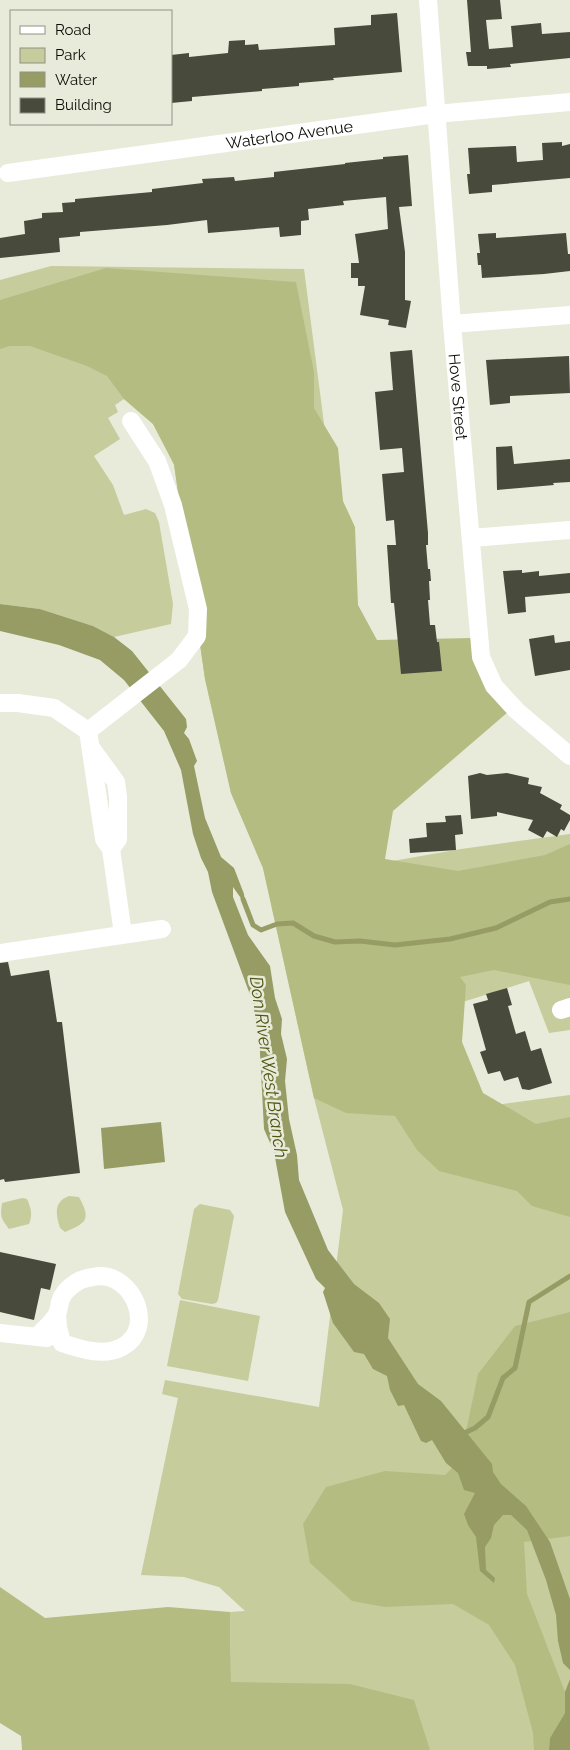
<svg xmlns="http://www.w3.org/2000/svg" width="570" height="1750" viewBox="0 0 570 1750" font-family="Raleway,sans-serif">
<rect width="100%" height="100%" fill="#e8ebda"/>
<g fill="#c6cc9c">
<polygon points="51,266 304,269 352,640 370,865 461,849 570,834 570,1030 549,1033 529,981 447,1007 481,1107 570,1095 570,1750 236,1750 231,1682 230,1612 245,1611 219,1587 184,1577 141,1575 178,1398 162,1394 165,1380 319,1407 343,1210 314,1098 263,868 231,793 205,679 174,465 153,424 124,399 115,405 118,412 108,418 120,439 94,456 113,485 124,515 146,509 155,513 159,522 173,604 171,624 114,637 93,626 40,609 0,604 0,280"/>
<path d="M69,1196L79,1197C91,1219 87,1223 65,1232L60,1228C56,1215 53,1202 69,1196Z"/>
<path d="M22,1198L27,1199C31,1208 33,1215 29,1224L9,1229C1,1218 0,1217 2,1203Z"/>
<polygon points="200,1204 230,1210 234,1216 218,1300 216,1303 212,1304 182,1299 178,1294 194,1209"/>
<polygon points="180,1300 260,1316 248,1381 167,1366"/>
</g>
<g fill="#b5bc82">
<polygon points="106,268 296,282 314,372 314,408 338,448 343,501 355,527 358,605 377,640 472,638 508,712 393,811 385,859 458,871 545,855 570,844 570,985 494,970 460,977 466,985 462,1042 483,1093 536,1124 570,1117 570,1217 532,1206 517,1191 439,1171 417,1150 395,1116 346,1113 314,1098 263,868 231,793 205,679 174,464 153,424 124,399 107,376 87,366 30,346 10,346 0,349 0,300"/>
<polygon points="570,1312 570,1536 524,1542 527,1594 565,1692 565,1713 550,1738 549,1750 534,1750 533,1733 515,1665 489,1625 453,1604 385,1607 352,1601 310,1563 303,1524 326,1487 385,1471 445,1475 460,1460 478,1374 515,1326"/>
<polygon points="0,1587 45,1618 168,1607 230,1612 231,1682 350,1684 414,1700 430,1750 22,1750 21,1736 0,1723"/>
</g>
<g fill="#969c64">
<polygon points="0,604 40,609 93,626 114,637 132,651 186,719 187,727 184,733 189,739 197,761 194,766 205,818 221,857 234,868 244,894 245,904 233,887 233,897 248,935 270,966 275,998 282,1019 281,1034 287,1059 285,1081 289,1119 297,1155 299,1180 328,1250 354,1284 379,1303 390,1319 388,1338 418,1384 441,1401 492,1464 493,1472 501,1484 526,1506 550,1542 570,1599 570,1670 563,1663 558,1641 556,1615 546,1580 527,1530 511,1515 503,1515 494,1525 491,1538 485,1547 486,1570 495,1578 494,1583 480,1571 476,1537 468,1525 464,1514 475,1493 464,1490 458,1473 446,1463 432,1440 426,1443 421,1441 404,1405 398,1406 390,1390 387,1376 373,1369 364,1354 354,1352 333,1323 323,1292 325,1288 316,1279 285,1212 274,1152 264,1129 259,1034 252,1000 212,892 208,872 201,858 193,834 181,770 164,731 124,680 100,660 59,645 0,631"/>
<polygon points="161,1122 165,1162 104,1169 101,1128"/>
<polygon points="570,1679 570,1750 549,1750 550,1738 565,1713 565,1692"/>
</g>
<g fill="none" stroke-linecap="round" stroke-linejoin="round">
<g stroke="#969c64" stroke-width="5">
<polyline points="243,899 253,925 261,930 277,924 293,923 314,936 335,942 360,941 395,945 450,939 496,928 550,902 570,899"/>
<polyline points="460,1435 475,1428 488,1417 503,1378 515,1368 529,1302 570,1276"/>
</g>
</g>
<g fill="#484a3b">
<polygon points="467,0 500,0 502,19 486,20 489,49 513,47 511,26 541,23 542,34 570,32 570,58 510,64 511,67 487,69 487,66 468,66 466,52 471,52"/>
<polygon points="397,13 402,72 333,78 334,80 299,83 299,86 262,89 262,91 192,97 192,101 171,103 171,55 189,53 189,57 228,53 229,41 245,40 245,45 258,44 259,50 335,45 334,28 371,25 371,15"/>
<polygon points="562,142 562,146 570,144 570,178 492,185 492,192 469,194 467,174 470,174 468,148 516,146 517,162 543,160 542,143"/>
<polygon points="408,155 412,206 399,207 405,252 405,300 411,301 406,328 388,325 389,320 360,315 365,286 358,286 358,278 351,278 351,263 359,263 355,234 388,229 386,197 343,201 344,205 308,209 309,220 301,221 301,235 280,237 279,227 208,233 207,220 167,225 80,232 80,236 59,238 60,252 0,258 0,238 25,234 24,221 42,218 42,213 63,212 62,203 75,202 75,199 152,192 152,189 203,183 202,179 234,177 235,181 274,177 274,172 345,164 345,163 383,159 383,157"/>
<polygon points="496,233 496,238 566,233 568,254 570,254 570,271 544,274 482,278 481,265 478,265 477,253 480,253 478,234"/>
<polygon points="412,350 428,533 428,545 426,545 428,569 430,569 431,581 429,581 430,600 428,600 430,625 435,625 437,642 439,642 442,671 401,674 394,603 391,603 387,545 396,545 394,520 386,521 382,474 404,472 402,448 380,450 375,392 393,390 390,352"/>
<polygon points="569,356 570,393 510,396 510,403 490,405 486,360"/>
<polygon points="512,446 514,464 570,459 570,482 553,483 554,485 497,490 496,447"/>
<polygon points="522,570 522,573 539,571 539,576 570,573 570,593 525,597 526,612 508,614 503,571"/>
<polygon points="554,635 555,643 570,641 570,670 535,676 529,639"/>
<polygon points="480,773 487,775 507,773 529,778 528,784 542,787 540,793 562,805 560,809 570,815 570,820 564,831 561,829 557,837 547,831 543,838 528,830 533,820 497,812 497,816 471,819 468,776"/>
<polygon points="461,815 463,834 455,835 456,850 410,853 409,839 427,837 426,823 446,822 445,816"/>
<polygon points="8,962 11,976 49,970 57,1022 62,1022 80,1173 5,1182 4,1179 0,1180 0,963"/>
<polygon points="507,988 512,1005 508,1006 516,1034 525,1031 531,1051 541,1048 552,1083 529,1090 522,1089 518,1077 504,1081 500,1071 488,1074 480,1052 486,1050 473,1004 488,1000 486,994"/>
<polygon points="0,1252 56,1264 50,1290 41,1288 34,1320 0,1312"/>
</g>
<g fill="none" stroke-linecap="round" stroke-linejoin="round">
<g stroke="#fff" stroke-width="18">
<path id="s1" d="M428,0L452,324L481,657L494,686L517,711L570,756"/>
<path id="s2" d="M8,173L436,114L570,102"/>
<polyline points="452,324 570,315"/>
<polyline points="471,538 570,530"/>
<polyline points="0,703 18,703 54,708 88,731 104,839 111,849 123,934"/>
<polyline points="88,731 179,660 197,636 198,609 173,505 157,461 131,421"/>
<polyline points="92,749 116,782 118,797 118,839 111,849"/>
<polyline points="0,953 162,929"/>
<polyline points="561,1010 570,1007"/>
<polyline points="0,1333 47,1338"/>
<path d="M37,1337C43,1330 53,1322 57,1314C59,1310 59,1306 60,1302C62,1294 69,1287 77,1282C83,1278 91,1277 99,1276C134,1275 156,1329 122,1347C104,1357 80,1349 62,1343L58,1327L57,1314"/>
</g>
</g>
<g text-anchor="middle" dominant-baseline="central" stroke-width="5" stroke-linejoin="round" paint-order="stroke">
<g font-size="16" fill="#0c0d07" stroke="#e8ebda">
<text stroke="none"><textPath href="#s2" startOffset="284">Waterloo Avenue</textPath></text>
<text stroke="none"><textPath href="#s1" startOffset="398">Hove Street</textPath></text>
</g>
<g font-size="18" font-style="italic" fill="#505513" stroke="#e8ebda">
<text transform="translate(269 1067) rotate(82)">Don River West Branch</text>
</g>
</g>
<rect x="10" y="10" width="162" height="115" fill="#e8ebda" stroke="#909286"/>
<rect x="20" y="26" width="25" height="8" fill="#ffffff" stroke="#909286"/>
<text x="55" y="35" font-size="15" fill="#0c0d07">Road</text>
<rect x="20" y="48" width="25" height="15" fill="#c6cc9c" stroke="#909286"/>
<text x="55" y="60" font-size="15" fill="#0c0d07">Park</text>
<rect x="20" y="72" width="25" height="15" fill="#969c64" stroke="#909286"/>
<text x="55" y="85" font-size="15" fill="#0c0d07">Water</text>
<rect x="20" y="98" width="25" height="15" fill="#484a3b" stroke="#909286"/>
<text x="55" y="110" font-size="15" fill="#0c0d07">Building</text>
</svg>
